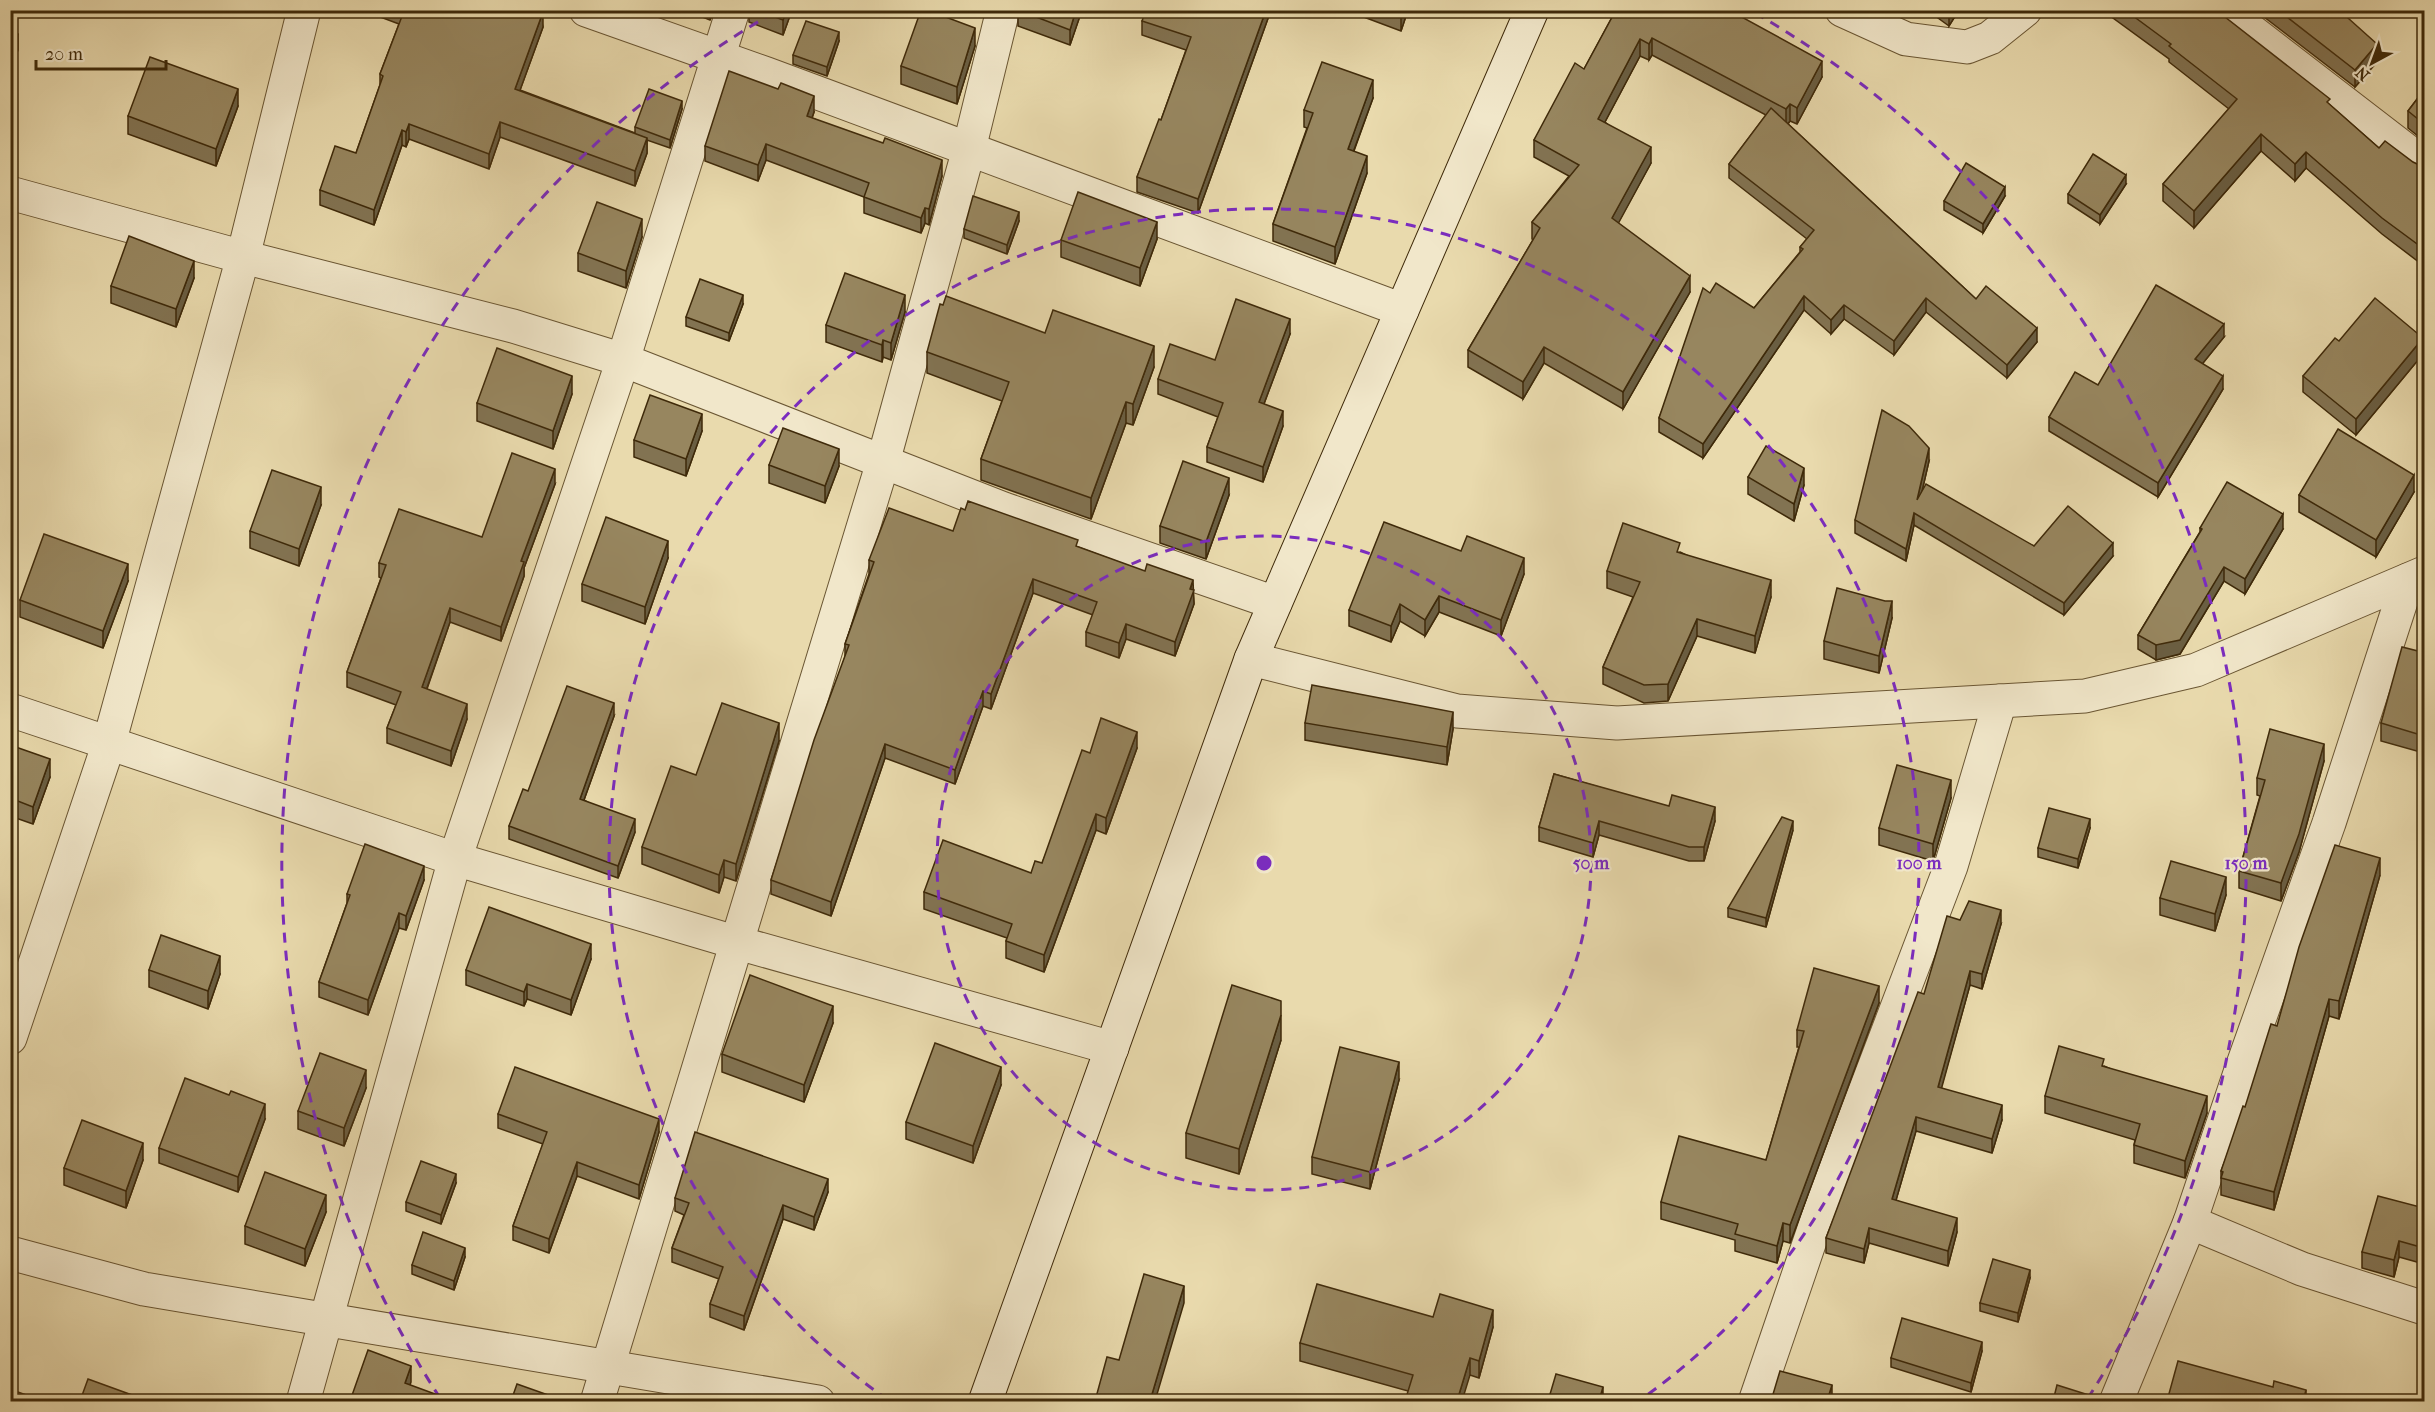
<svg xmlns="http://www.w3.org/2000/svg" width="2435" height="1412" viewBox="0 0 2435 1412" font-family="'IM FELL French Canon',serif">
<rect width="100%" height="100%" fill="#e9daad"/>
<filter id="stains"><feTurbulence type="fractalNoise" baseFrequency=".00333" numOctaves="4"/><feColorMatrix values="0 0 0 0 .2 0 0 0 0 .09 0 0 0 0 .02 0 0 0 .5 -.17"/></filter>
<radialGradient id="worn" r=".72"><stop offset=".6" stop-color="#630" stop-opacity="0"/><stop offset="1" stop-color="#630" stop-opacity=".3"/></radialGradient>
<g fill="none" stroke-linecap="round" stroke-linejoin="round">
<defs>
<g id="street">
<polyline points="586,10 767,74 1402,310"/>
<polyline points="1842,10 1906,39 1967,47 1990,38 2025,10"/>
<polyline points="2224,10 2424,164"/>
<polyline points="10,193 243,257 513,326 623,360 1004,509 1275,603"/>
<polyline points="1251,659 1457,711 1617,723 2085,696 2196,670 2424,573"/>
<polyline points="10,710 455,859 738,943 1112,1048"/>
<polyline points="10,1038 109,743 243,257 304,10"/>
<polyline points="2190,1222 2302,1269 2424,1308"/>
<polyline points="10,1253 144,1289 818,1402"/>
<polyline points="303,1402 455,859 623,360 733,10"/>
<polyline points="597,1402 883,462 969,149 1003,10"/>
<polyline points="1755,1402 1826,1194 1951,866 2000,701"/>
<polyline points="2116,1402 2190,1222 2240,1073 2329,823 2408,580"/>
</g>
<polyline id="secondary" points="985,1402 1251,659 1532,10"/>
</defs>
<use href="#street" stroke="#6a5633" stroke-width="35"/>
<use href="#secondary" stroke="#3f2a0a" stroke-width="35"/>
<use href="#street" stroke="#f1e7ca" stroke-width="33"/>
<use href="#secondary" stroke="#f1e7ca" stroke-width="33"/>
</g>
<g fill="#827352" stroke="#3f2a0a" stroke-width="1.5">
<polygon points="367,10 539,10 543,27 520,90 635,133 635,127 682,109 670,148 647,140 647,153 635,186 500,137 489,169 409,139 406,147 402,145 374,225 320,205 320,190 356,153 380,85 380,74 399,24 367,12"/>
<polygon points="685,10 714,10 710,20"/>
<polygon points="749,10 792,10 783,35 749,22"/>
<polygon points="1018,10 1082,10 1070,45 1018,26"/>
<polygon points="1271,10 1198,213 1137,192 1137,177 1161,120 1186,50 1142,35 1142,21"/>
<polygon points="1345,10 1408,10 1401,31"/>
<polygon points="1616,10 1822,77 1797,124 1790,121 1788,124 1976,299 2037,342 2007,378 1926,312 1894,355 1844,319 1831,334 1804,310 1703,458 1659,432 1659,418 1710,293 1754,308 1800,252 1800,247 1807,239 1729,178 1729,164 1766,115 1652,55 1649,60 1640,56 1605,122 1651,163 1618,223 1690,292 1623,409 1544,363 1523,399 1468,367 1468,350 1533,240 1532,239 1532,222 1569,176 1534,157 1534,140 1584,69"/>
<polygon points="1927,10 1959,10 1949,26"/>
<polygon points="2102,10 2216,10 2330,105 2379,148 2421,166 2424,165 2424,266 2382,234 2306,168 2295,181 2261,151 2194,228 2163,201 2163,184 2229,109 2169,62 2169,59"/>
<polygon points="2255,10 2339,10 2377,62 2355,87"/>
<polygon points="839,41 827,76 793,64 793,55"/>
<polygon points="975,46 957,104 901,84 901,66"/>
<polygon points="2424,90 2424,141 2408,128 2408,111"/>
<polygon points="1373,98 1354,151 1367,173 1335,264 1273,241 1273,224 1307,128 1304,127 1304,110"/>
<polygon points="238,106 216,166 128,134 128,116"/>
<polygon points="814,112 812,118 942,176 929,225 925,223 921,233 864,213 864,197 766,160 758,181 705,161 705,146"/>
<polygon points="2126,184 2100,224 2068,203 2068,194"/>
<polygon points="2005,196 1983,233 1944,210 1944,201"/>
<polygon points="1019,221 1007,254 964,238 964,229"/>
<polygon points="642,237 626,288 578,271 578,253"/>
<polygon points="1157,239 1140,286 1061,257 1061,240"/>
<polygon points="194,278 176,327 111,303 111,286"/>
<polygon points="743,304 729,341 686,326 686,317"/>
<polygon points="905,312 891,360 883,357 882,362 826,342 826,325"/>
<polygon points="1045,333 1154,367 1133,425 1126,423 1091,519 981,480 981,459 1002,401 927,373 927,352"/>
<polygon points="1290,334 1264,404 1283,426 1263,482 1207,462 1207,447 1218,417 1158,394 1158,379"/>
<polygon points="2224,337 2202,364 2223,389 2158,497 2049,431 2049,417 2098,385"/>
<polygon points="2423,354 2356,435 2303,392 2303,376"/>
<polygon points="572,394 553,449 477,421 477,403"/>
<polygon points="702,431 686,476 634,457 634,440"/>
<polygon points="1929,461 1922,491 2034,546 2113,556 2064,615 1914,525 1906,561 1855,533 1855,520"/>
<polygon points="769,465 839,466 825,503 769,483"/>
<polygon points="1748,477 1804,485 1794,521 1748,494"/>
<polygon points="555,484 524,568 524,576 501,641 450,622 427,689 467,719 451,766 387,743 387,728 396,705 347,687 347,672 381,578 379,577 379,563 482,537"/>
<polygon points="2414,492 2376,557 2299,512 2299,495"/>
<polygon points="1229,495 1206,559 1160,543 1160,526"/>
<polygon points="321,505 299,566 250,548 250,531"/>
<polygon points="2200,528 2283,529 2245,594 2224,581 2180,654 2156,660 2138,649 2138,635 2200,532"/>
<polygon points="953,531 1078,547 1193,590 1194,604 1175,656 1126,639 1119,658 1086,646 1086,632 1093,615 1033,593 991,709 983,706 955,784 885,758 831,916 771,894 771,880 845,657 845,644 869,574 869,560"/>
<polygon points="1461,551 1524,574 1501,636 1439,612 1425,636 1400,621 1391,642 1349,626 1349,610"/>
<polygon points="1680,552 1771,597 1755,653 1697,636 1668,701 1644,703 1603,684 1603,667 1633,597 1607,588 1607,571"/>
<polygon points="668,558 645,624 582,601 582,584"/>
<polygon points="128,581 103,648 20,617 20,600"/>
<polygon points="1892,618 1879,673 1824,659 1824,641"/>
<polygon points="2424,626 2424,753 2381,741 2381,723 2418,651"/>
<polygon points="614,716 584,800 635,832 618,878 509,839 509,826 528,791"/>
<polygon points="1305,723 1453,729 1447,765 1305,740"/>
<polygon points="779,741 736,881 724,877 719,893 642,864 642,847 696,775"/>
<polygon points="10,745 50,777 33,824 10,816"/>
<polygon points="1137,748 1106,834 1096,830 1044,972 1006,958 1006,941 1007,938 924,909 924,892 1031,873 1042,863 1090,753"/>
<polygon points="2324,761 2299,852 2281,901 2239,888 2239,871 2260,796 2257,795 2257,778"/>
<polygon points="1554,774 1715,821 1704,861 1689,861 1599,835 1593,857 1539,841 1539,827"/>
<polygon points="1951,798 1933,861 1879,845 1879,828"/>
<polygon points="2090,828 2078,868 2038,857 2038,848"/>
<polygon points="1793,830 1766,927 1728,917 1728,908"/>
<polygon points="2380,875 2339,1019 2329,1016 2274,1210 2221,1195 2221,1171 2277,1026"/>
<polygon points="424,880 406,930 399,928 368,1015 319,997 319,982 347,903 347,894"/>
<polygon points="2226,895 2215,931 2160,915 2160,898"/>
<polygon points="2001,924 1982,989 1970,985 1941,1088 2002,1120 1992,1153 1916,1131 1896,1200 1957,1232 1948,1266 1869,1243 1864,1263 1826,1253 1826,1238 1924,994"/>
<polygon points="591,959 571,1015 527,999 524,1006 466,985 466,970"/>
<polygon points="149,970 220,974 208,1009 149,987"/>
<polygon points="1879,1003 1790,1243 1783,1241 1777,1263 1735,1251 1735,1240 1661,1219 1661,1202 1766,1160 1799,1047 1797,1047 1797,1030"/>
<polygon points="833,1023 804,1102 722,1072 722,1054"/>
<polygon points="1281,1040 1239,1174 1186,1158 1186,1133"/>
<polygon points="2104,1066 2207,1113 2185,1178 2134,1163 2134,1145 2135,1140 2045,1113 2045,1096"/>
<polygon points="1399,1080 1370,1189 1312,1174 1312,1157"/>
<polygon points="1001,1085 973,1163 906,1139 906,1122"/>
<polygon points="366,1088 344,1146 298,1129 298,1111"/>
<polygon points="498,1114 659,1132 639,1199 577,1176 549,1253 513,1240 513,1226 543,1144 498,1128"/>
<polygon points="265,1119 238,1192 159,1163 159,1148"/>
<polygon points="143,1160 126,1208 64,1185 64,1168"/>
<polygon points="456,1183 441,1224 406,1211 406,1202"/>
<polygon points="828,1192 814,1230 783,1219 744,1330 710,1317 710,1304 719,1279 672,1262 672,1248 684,1215 675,1211 675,1198"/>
<polygon points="2424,1208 2424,1264 2399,1257 2394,1277 2362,1268 2362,1252"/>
<polygon points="326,1212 305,1266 245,1244 245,1226"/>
<polygon points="465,1257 454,1290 412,1274 412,1265"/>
<polygon points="2030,1278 2018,1322 1980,1311 1980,1303"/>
<polygon points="1433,1317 1493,1327 1479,1378 1470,1375 1408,1391 1300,1361 1300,1343"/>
<polygon points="1982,1351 1971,1392 1891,1367 1891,1358"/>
</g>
<g fill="#6a5e42" stroke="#3f2a0a" stroke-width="1.5">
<polygon points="710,10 714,10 710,20"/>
<polygon points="787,10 792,10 783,35 783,20"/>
<polygon points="1076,10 1082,10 1070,45 1070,30"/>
<polygon points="1266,10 1271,10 1198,213 1198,199"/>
<polygon points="1403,10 1408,10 1401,31 1401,16"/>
<polygon points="1949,10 1959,10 1949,26"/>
<polygon points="543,12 543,27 515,104 515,89"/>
<polygon points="975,28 975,46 957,104 957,87"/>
<polygon points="839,32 839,41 827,76 827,67"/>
<polygon points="18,34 18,50 10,70 10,54"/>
<polygon points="1652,38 1652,55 1649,60 1649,44"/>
<polygon points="1640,39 1640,56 1598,135 1598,119"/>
<polygon points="2377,44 2377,62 2355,87 2355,70"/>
<polygon points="1822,61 1822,77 1797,124 1797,108"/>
<polygon points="1373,80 1373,98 1348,166 1348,149"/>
<polygon points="238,89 238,106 216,166 216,149"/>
<polygon points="814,96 814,112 807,132 807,116"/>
<polygon points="682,101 682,109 670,148 670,140"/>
<polygon points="1790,104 1790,121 1786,126 1786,109"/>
<polygon points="500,122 500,137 489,169 489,154"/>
<polygon points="409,124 409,139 406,147 406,132"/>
<polygon points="402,130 402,145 374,225 374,210"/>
<polygon points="2261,134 2261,151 2194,228 2194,211"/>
<polygon points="647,138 647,153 635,186 635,171"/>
<polygon points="766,144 766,160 758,181 758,165"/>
<polygon points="1651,147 1651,163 1612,235 1612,218"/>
<polygon points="2306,152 2306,168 2295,181 2295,164"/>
<polygon points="1367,156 1367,173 1335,264 1335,247"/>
<polygon points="942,160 942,176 929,225 929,209"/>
<polygon points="2126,175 2126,184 2100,224 2100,215"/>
<polygon points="2005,187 2005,196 1983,233 1983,224"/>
<polygon points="925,208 925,223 921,233 921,218"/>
<polygon points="1019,212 1019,221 1007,254 1007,245"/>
<polygon points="642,219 642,237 626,288 626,271"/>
<polygon points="1157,222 1157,239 1140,286 1140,268"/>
<polygon points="194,261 194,278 176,327 176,309"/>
<polygon points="1690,276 1690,292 1623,409 1623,392"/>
<polygon points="743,295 743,304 729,341 729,333"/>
<polygon points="905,295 905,312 891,360 891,343"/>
<polygon points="1804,296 1804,310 1703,458 1703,444"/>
<polygon points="1926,298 1926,312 1894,355 1894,341"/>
<polygon points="1844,305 1844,319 1831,334 1831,320"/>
<polygon points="1290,319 1290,334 1259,417 1259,402"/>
<polygon points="2224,324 2224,337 2195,373 2195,359"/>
<polygon points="2037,328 2037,342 2007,378 2007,365"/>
<polygon points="2423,338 2423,354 2356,435 2356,419"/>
<polygon points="883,340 883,357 882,362 882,345"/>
<polygon points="1154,346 1154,367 1133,425 1133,404"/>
<polygon points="1544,347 1544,363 1523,399 1523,382"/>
<polygon points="572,376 572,394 553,449 553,431"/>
<polygon points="2223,376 2223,389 2158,497 2158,483"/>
<polygon points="1126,402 1126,423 1091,519 1091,498"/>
<polygon points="1283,411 1283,426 1263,482 1263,467"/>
<polygon points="702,414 702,431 686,476 686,459"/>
<polygon points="1929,448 1929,461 1917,513 1917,500"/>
<polygon points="839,449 839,466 825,503 825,486"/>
<polygon points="1804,468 1804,485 1794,521 1794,504"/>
<polygon points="555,469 555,484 524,568 524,576 501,641 501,627 521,561"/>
<polygon points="2414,475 2414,492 2376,557 2376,540"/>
<polygon points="1229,478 1229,495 1206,559 1206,542"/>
<polygon points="321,487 321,505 299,566 299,549"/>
<polygon points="1914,513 1914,525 1906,561 1906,549"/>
<polygon points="2283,514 2283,529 2245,594 2245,579"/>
<polygon points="668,541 668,558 645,624 645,607"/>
<polygon points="2113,543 2113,556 2064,615 2064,603"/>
<polygon points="1524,558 1524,574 1501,636 1501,620"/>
<polygon points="128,564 128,581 103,648 103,631"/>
<polygon points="2224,567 2224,581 2180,654 2156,660 2156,645"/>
<polygon points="1033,579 1033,593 991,709 991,694"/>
<polygon points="1193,580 1194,604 1175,656 1175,642"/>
<polygon points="1771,580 1771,597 1755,653 1755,636"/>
<polygon points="1439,596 1439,612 1425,636 1425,620"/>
<polygon points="1892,601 1892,618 1879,673 1879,656"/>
<polygon points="1400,604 1400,621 1391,642 1391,626"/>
<polygon points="450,608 450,622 422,702 422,687"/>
<polygon points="1697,619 1697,636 1668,701 1668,684"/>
<polygon points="1126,624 1126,639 1119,658 1119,643"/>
<polygon points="983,691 983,706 955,784 955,770"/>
<polygon points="614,703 614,716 580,811 580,799"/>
<polygon points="467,704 467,719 451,766 451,751"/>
<polygon points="1453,712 1453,729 1447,765 1447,747"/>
<polygon points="779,723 779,741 736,881 736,864"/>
<polygon points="1137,732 1137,748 1106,834 1106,818"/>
<polygon points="885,744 885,758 831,916 831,902"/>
<polygon points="2324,744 2324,761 2299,852 2281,901 2281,883"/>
<polygon points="50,759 50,777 33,824 33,807"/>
<polygon points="1951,780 1951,798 1933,861 1933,844"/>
<polygon points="1715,807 1715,821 1704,861 1704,847"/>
<polygon points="1096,814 1096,830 1044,972 1044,955"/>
<polygon points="635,819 635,832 618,878 618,866"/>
<polygon points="2090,819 2090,828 2078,868 2078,859"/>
<polygon points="1599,821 1599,835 1593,857 1593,843"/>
<polygon points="1793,821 1793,830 1766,927 1766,918"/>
<polygon points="2380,858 2380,875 2339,1019 2339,1001"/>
<polygon points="724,860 724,877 719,893 719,875"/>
<polygon points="424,866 424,880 406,930 406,916"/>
<polygon points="2226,877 2226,895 2215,931 2215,914"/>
<polygon points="2001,910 2001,924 1982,989 1982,974"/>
<polygon points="399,913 399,928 368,1015 368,1000"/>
<polygon points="591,944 591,959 571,1015 571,1000"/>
<polygon points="220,956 220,974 208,1009 208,991"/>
<polygon points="1970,971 1970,985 1938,1101 1938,1087"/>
<polygon points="527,984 527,999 524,1006 524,992"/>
<polygon points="1879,986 1879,1003 1790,1243 1790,1225"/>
<polygon points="2329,999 2329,1016 2274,1210 2274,1192"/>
<polygon points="833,1006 833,1023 804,1102 804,1085"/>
<polygon points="1281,1015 1281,1040 1239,1174 1239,1149"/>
<polygon points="1399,1062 1399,1080 1370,1189 1370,1172"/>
<polygon points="1001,1067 1001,1085 973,1163 973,1146"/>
<polygon points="366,1070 366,1088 344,1146 344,1128"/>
<polygon points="2207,1096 2207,1113 2185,1178 2185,1161"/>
<polygon points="265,1104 265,1119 238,1192 238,1177"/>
<polygon points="2002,1105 2002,1120 1992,1153 1992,1139"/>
<polygon points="1916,1117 1916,1131 1892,1214 1892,1199"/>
<polygon points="659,1119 659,1132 639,1199 639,1185"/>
<polygon points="143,1143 143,1160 126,1208 126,1191"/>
<polygon points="577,1162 577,1176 549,1253 549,1239"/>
<polygon points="456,1174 456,1183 441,1224 441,1215"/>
<polygon points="828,1179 828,1192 814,1230 814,1217"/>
<polygon points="326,1195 326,1212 305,1266 305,1249"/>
<polygon points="783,1205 783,1219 744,1330 744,1316"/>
<polygon points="1957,1218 1957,1232 1948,1266 1948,1251"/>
<polygon points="1783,1223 1783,1241 1777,1263 1777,1246"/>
<polygon points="1869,1228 1869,1243 1864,1263 1864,1249"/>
<polygon points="2399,1241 2399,1257 2394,1277 2394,1260"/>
<polygon points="465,1248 465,1257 454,1290 454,1281"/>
<polygon points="2030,1270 2030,1278 2018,1322 2018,1313"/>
<polygon points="1184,1286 1184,1303 1155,1401 1150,1401"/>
<polygon points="1493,1310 1493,1327 1479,1378 1479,1361"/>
<polygon points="1982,1342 1982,1351 1971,1392 1971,1383"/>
<polygon points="1470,1358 1470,1375 1462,1401 1457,1401"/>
<polygon points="411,1366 411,1382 405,1399 405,1383"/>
<polygon points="1832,1385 1832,1401 1827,1401"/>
<polygon points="1603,1387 1603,1401 1599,1401"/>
<polygon points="2306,1390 2306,1401 2303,1401"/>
</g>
<g fill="#97865f" stroke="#3f2a0a" stroke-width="1.5">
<polygon points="403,10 539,10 543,12 515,89 647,138 635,171 500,122 489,154 409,124 406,132 402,130 374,210 320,190 335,146 356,153 383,76 380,74 404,11"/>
<polygon points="757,10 787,10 783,20"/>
<polygon points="921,10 927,10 975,28 957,87 901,66"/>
<polygon points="1018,10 1076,10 1070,30"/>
<polygon points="1146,10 1266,10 1198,199 1137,177 1159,119 1161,120 1191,37 1142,21"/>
<polygon points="1385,10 1403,10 1401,16"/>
<polygon points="1616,10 1729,10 1822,61 1797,108 1790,104 1786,109 1652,38 1649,44 1640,39 1598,119 1651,147 1612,218 1690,276 1623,392 1544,347 1523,382 1468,350 1540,228 1532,222 1579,165 1534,140 1575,63 1584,69"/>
<polygon points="2125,10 2216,10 2330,99 2327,102 2379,148 2385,141 2413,162 2421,166 2424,165 2424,249 2382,218 2306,152 2295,164 2261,134 2194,211 2163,184 2237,99 2169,46 2171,44"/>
<polygon points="2278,10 2339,10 2377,44 2355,70"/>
<polygon points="806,21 839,32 827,67 793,55"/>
<polygon points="10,31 18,34 10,54"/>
<polygon points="150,57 238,89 216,149 128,116"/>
<polygon points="1322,62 1373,80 1348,149 1367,156 1335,247 1273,224 1313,113 1304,110"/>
<polygon points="729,71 778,89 781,83 814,96 807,116 883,143 885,138 942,160 929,209 925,208 921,218 864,197 869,183 766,144 758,165 705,146"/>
<polygon points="649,89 682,101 670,140 635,127"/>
<polygon points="2424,90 2424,124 2408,111"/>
<polygon points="1771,108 1976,299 1986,286 2037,328 2007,365 1926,298 1894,341 1844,305 1831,320 1804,296 1703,444 1659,418 1703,288 1710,293 1716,283 1754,308 1803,249 1800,247 1814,230 1729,164"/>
<polygon points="2093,154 2126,175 2100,215 2068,194"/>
<polygon points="1966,163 2005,187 1983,224 1944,201"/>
<polygon points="1078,192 1157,222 1140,268 1061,240"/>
<polygon points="973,196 1019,212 1007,245 964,229"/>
<polygon points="597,202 642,219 626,271 578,253"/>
<polygon points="129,236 194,261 176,309 111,286"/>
<polygon points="845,273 905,295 891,343 883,340 882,345 826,325"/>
<polygon points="700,279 743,295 729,333 686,317"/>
<polygon points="2156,285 2224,324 2195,359 2223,376 2158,483 2049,417 2075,372 2098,385"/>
<polygon points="946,296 1045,333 1053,310 1154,346 1133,404 1126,402 1091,498 981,459 1009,382 927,352 940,304 943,305"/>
<polygon points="2375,298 2423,338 2356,419 2303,376 2335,338 2339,341"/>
<polygon points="1236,299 1290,319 1259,402 1283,411 1263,467 1207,447 1223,403 1158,379 1170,344 1215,360"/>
<polygon points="497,348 572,376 553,431 477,403"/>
<polygon points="650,395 702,414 686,459 634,440"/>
<polygon points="1882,410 1909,426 1929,448 1917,500 1926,484 2034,546 2068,506 2113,543 2064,603 1914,513 1906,549 1855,520"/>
<polygon points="783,428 839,449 825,486 769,465"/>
<polygon points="2338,429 2414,475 2376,540 2299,495"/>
<polygon points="1766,446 1804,468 1794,504 1748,477"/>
<polygon points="512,453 555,469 521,561 524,562 501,627 450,608 422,687 467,704 451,751 387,728 401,692 347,672 386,565 379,563 399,509 482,537"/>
<polygon points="1183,461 1229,478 1206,542 1160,526"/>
<polygon points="272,470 321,487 299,549 250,531"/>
<polygon points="2227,482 2283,514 2245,579 2224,567 2180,640 2156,645 2138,635 2202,529 2200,528"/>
<polygon points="968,501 1078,540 1076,546 1145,571 1147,564 1193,580 1190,589 1194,590 1175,642 1126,624 1119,643 1086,632 1097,602 1033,579 991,694 983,691 955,770 885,744 831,902 771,880 814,740 849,645 845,644 874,562 869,560 889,508 953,531 961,508 965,510"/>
<polygon points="606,517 668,541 645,607 582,584"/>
<polygon points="1384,522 1461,551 1467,536 1524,558 1501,620 1439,596 1425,620 1400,604 1391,626 1349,610"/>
<polygon points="1623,523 1680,543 1677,552 1771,580 1755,636 1697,619 1668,684 1644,685 1603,667 1640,582 1607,571"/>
<polygon points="44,534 128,564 103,631 20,600"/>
<polygon points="1837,588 1885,601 1892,601 1879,656 1824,641"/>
<polygon points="2424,626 2424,736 2381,723 2402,647 2418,651"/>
<polygon points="1312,685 1453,712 1447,747 1305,723"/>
<polygon points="567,686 614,703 580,799 635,819 618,866 509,826 523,789 528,791"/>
<polygon points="722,703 779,723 736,864 724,860 719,875 642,847 671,766 696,775"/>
<polygon points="1101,718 1137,732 1106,818 1096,814 1044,955 1006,941 1012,924 924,892 943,840 1031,873 1035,861 1042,863 1082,750 1090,753"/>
<polygon points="2270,729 2324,744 2299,834 2281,883 2239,871 2265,780 2257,778"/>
<polygon points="10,745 50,759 33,807 10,798"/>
<polygon points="1897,765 1951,780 1933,844 1879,828"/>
<polygon points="1554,774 1669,806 1672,795 1715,807 1704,847 1689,847 1599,821 1593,843 1539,827"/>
<polygon points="2049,808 2090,819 2078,859 2038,848"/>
<polygon points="1782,817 1793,821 1766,918 1728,908"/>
<polygon points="365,844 424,866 406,916 399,913 368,1000 319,982 350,895 347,894"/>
<polygon points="2335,845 2380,858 2339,1001 2329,999 2274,1192 2221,1178 2223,1172 2221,1171 2243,1106 2245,1107 2271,1024 2277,1026 2299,947"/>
<polygon points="2171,861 2226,877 2215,914 2160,898"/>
<polygon points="1969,901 2001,910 1982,974 1970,971 1938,1087 2002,1105 1992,1139 1916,1117 1892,1199 1957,1218 1948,1251 1869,1228 1864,1249 1826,1238 1918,992 1924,994 1947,916 1960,920"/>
<polygon points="489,907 591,944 571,1000 527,984 524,992 466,970"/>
<polygon points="161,935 220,956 208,991 149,970"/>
<polygon points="1814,968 1879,986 1790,1225 1783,1223 1777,1246 1735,1234 1738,1224 1661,1202 1679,1136 1766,1160 1804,1031 1797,1030"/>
<polygon points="750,975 833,1006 804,1085 722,1054"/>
<polygon points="1232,985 1281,1001 1281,1015 1239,1149 1186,1133"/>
<polygon points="935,1043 1001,1067 973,1146 906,1122"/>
<polygon points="2059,1046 2104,1059 2102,1066 2207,1096 2185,1161 2134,1145 2140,1124 2045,1096"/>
<polygon points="1340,1047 1399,1062 1370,1172 1312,1157"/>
<polygon points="320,1053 366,1070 344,1128 298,1111"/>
<polygon points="515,1067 659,1119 639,1185 577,1162 549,1239 513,1226 547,1132 498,1114"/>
<polygon points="185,1078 229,1095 231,1091 265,1104 238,1177 159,1148"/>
<polygon points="82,1120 143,1143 126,1191 64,1168"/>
<polygon points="695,1132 828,1179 814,1217 783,1205 744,1316 710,1304 723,1267 672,1248 689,1203 675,1198"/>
<polygon points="421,1161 456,1174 441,1215 406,1202"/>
<polygon points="265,1172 326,1195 305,1249 245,1226"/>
<polygon points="2378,1196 2424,1208 2424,1248 2399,1241 2394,1260 2362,1252"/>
<polygon points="423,1232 465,1248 454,1281 412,1265"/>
<polygon points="1993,1259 2030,1270 2018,1313 1980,1303"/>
<polygon points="1144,1274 1184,1286 1150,1401 1095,1401 1107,1357 1119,1360"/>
<polygon points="1317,1284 1433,1317 1440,1294 1493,1310 1479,1361 1470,1358 1457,1401 1405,1401 1413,1375 1300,1343"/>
<polygon points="1902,1318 1982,1342 1971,1383 1891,1358"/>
<polygon points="368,1350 411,1366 405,1383 454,1401 350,1401"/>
<polygon points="2178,1361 2273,1387 2274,1381 2306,1390 2303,1401 2167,1401"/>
<polygon points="1780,1371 1832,1385 1827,1401 1771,1401"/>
<polygon points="1556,1374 1603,1387 1599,1401 1548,1401"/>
<polygon points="88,1379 132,1395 129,1401 80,1401"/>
<polygon points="517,1384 565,1401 511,1401"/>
<polygon points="2057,1385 2095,1397 2093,1401 2053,1401"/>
<polygon points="15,1391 43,1401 11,1401"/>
<polygon points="613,1395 630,1401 611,1401"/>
</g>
<g fill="none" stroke="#7b2cbf" stroke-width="3" stroke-dasharray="10 8">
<circle cx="1264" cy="863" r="327"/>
<path d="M888 1400A655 655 0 1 1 1640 1400"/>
<path d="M440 1398A982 982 0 0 1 773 13M1755 13A982 982 0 0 1 2088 1398"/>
</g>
<circle cx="1264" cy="863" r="9" fill="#7b2cbf" stroke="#f1e7ca" stroke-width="3"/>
<g font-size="18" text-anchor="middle" font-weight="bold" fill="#7b2cbf" stroke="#f1e7ca" stroke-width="4.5" stroke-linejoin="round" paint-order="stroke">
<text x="1591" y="869">50 m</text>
<text x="1919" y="869">100 m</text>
<text x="2246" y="869">150 m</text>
</g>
<rect width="2435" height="1412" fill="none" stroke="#e9daad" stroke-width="36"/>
<rect x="12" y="12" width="2411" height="1388" fill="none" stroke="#3f2a0a" stroke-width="3"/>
<rect x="18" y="18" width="2399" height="1376" fill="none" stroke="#3f2a0a" stroke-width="1.5"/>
<g transform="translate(2372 63) rotate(221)" stroke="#f1e7ca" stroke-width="4.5" paint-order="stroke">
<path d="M0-4.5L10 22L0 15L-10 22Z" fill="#3f2a0a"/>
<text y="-9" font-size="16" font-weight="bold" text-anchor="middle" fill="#3f2a0a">N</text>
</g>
<path d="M36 60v9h130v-9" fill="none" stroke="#3f2a0a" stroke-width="3"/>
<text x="45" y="60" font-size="18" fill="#3f2a0a" stroke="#f1e7ca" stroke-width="4.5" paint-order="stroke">20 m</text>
<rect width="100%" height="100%" filter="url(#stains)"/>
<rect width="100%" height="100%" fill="url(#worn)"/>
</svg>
